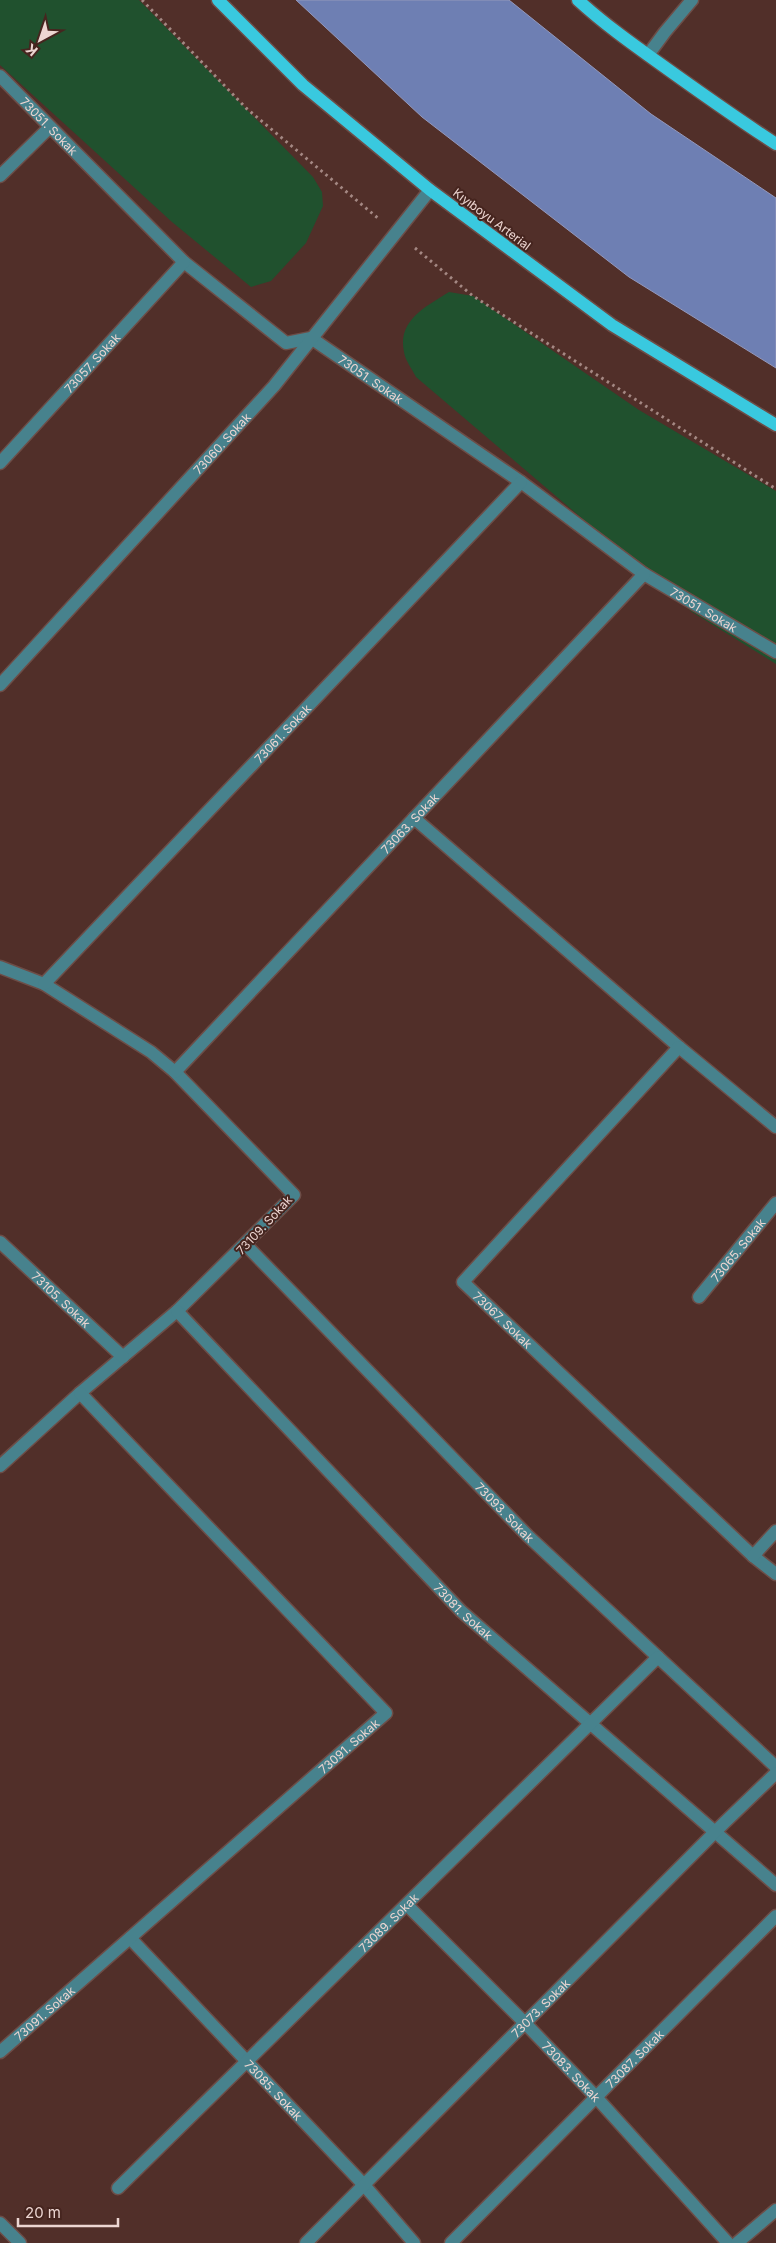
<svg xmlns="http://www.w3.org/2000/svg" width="776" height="2243" viewBox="0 0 776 2243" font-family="Inter,sans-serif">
<rect width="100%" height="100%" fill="#512f29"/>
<g fill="#20512e">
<polygon points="0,0 139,0 313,177 322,192 323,206 306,243 271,281 251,287 172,222 0,65"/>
<path d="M449,292L473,296L639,410L776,491V664L692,612L416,377C412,369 405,360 404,352C397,320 427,306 449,292Z"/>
</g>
<polygon fill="#6e7fb3" stroke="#9499bc" points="296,0 509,0 651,114 776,198 776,368 629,277 422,117"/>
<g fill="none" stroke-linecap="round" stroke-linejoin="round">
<defs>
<g id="minor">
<polyline points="648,55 665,32 692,0"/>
<path id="s1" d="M0,76L184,262L286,343L311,338L521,482L644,574L776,652"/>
<polyline points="0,176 50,127"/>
<path id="s2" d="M0,463L184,262"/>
<path id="s3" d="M0,685L274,386L430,190"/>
<polyline points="414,818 679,1047 776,1127"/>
<polyline points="0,967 44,984 151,1052 175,1072 294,1195 177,1311 80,1393 0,1466"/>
<path id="s4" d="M44,984L521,482"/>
<path id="s5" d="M679,1047L463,1282L753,1556L776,1574"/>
<path id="s6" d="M175,1072L644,574"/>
<path id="s7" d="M0,1242L123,1357"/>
<path id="s8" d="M246,1245L528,1536L776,1767"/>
<path id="s9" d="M699,1297L776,1203"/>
<path id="s10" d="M177,1311L461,1611L776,1885"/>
<polyline points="753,1556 776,1531"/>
<path id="s11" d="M407,1905L525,2023L596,2097L728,2243"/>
<path id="s12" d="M130,1938L364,2185L414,2243"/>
<path id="s13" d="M0,2052L386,1713L80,1393"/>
<path id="s14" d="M118,2188L658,1657"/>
<polyline points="0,2223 20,2243"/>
<path id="s15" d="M306,2243L724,1823L776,1773"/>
<path id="s16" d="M451,2243L776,1916"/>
<polyline points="737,2243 776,2210"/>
</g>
<g id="major">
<polyline points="218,0 303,85 430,190 612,325 776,425"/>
<path d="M578,0C603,23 631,43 659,63C698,91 736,118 776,144"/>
</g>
</defs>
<use href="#minor" stroke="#6d4d47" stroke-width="15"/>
<use href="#major" stroke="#6d4d47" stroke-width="15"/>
<g stroke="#a48883" stroke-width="3" stroke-dasharray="2.5 4" stroke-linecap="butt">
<polyline points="142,0 246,108 379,219"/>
<polyline points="415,248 473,296 776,489"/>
</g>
<use href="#minor" stroke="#47828d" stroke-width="12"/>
<use href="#major" stroke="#39c9df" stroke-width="12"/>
</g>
<g text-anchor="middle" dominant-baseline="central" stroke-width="4" stroke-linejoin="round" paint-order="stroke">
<g font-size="12" fill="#edd6d2" stroke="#46251f">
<text stroke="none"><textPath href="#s1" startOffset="70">73051. Sokak</textPath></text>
<text transform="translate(492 219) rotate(37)">Kıyıboyu Arterial</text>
<text stroke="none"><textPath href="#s2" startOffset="136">73057. Sokak</textPath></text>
<text stroke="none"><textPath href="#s1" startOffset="490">73051. Sokak</textPath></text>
<text stroke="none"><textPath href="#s3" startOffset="328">73060. Sokak</textPath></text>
<text stroke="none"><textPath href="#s1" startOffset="895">73051. Sokak</textPath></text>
<text stroke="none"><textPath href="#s4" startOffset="346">73061. Sokak</textPath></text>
<text stroke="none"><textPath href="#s6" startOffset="342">73063. Sokak</textPath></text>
<text transform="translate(264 1225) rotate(-47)">73109. Sokak</text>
<text stroke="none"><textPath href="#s9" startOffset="61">73065. Sokak</textPath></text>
<text stroke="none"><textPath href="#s7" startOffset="84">73105. Sokak</textPath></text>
<text stroke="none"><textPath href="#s5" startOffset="374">73067. Sokak</textPath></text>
<text stroke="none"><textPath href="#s8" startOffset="372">73093. Sokak</textPath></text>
<text stroke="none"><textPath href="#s10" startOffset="415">73081. Sokak</textPath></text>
<text stroke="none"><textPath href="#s13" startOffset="464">73091. Sokak</textPath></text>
<text stroke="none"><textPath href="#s14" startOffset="379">73089. Sokak</textPath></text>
<text stroke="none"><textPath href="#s15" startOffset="332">73073. Sokak</textPath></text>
<text stroke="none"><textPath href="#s13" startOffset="59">73091. Sokak</textPath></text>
<text stroke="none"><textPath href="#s16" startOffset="260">73087. Sokak</textPath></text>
<text stroke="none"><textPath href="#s11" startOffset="234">73083. Sokak</textPath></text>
<text stroke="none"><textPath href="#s12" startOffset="209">73085. Sokak</textPath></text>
</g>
</g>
<g transform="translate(40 40) rotate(220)" stroke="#46251f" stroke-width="4" paint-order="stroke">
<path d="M0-4L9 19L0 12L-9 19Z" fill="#edd6d2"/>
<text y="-8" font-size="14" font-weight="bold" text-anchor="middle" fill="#edd6d2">K</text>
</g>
<path d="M18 2218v8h100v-8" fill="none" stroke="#edd6d2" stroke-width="2.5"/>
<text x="25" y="2218" font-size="15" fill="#edd6d2" stroke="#46251f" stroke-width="4" paint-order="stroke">20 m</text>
</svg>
